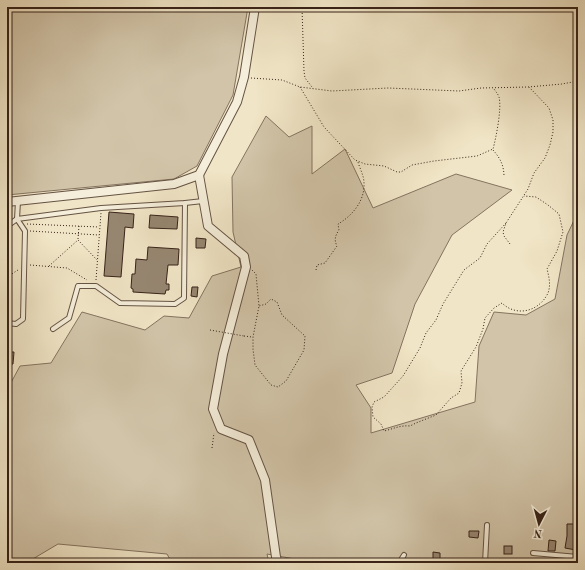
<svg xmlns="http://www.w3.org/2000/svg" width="585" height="570" viewBox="0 0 585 570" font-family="'Old Standard TT',serif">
<rect width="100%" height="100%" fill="#f0e5c6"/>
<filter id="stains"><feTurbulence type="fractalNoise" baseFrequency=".005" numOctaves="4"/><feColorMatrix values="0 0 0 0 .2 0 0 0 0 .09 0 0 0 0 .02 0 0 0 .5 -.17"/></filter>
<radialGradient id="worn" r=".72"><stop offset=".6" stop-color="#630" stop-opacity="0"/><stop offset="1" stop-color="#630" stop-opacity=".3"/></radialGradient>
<g fill="#d1c4a8" stroke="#847360">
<polygon points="7,7 248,7 233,95 197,166 174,179 7,195"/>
<polygon points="266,116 289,137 312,126 312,174 345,149 373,208 456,174 512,190 452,235 415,304 392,373 356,385 371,408 371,433 475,402 479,346 494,312 526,315 555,299 567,235 578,212 578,563 306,563 306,561 267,554 269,563 172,563 167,554 58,544 26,563 7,563 7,390 20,366 51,363 82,312 145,330 164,316 189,318 212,276 241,267 233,232 232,177"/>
</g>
<g fill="#978772" stroke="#372218">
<polygon points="109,212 134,214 133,228 125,227 121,277 104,276"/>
<polygon points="150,215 178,217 177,229 149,228"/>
<polygon points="196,238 206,239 205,248 196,248"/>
<polygon points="148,247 179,249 178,265 168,265 166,284 169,284 169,290 166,290 165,294 133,292 133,289 131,288 132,274 135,274 136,259 147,260"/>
<polygon points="192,287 198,287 197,297 191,296"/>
<polygon points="7,352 14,352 13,364 7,364"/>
<polygon points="567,524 574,524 574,541 577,541 576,550 565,548 567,536"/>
<polygon points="469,531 479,531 478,538 469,537"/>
<polygon points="549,540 556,541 555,551 548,551"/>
<rect x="504" y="546" width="8" height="8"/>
<polygon points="433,552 440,553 440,561 433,561"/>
</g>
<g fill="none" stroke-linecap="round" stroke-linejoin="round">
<defs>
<g id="lane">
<polyline points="18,201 17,219 101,208 185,203 203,201"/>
<polyline points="7,226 17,219 25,231 23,319 16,324 7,323"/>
<polyline points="53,329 69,318 78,286 96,286 120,303 175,304 184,298 185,203"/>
<polyline points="533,553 578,557"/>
<polyline points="399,563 404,555"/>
<polyline points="485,563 487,525"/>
</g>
<g id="street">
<polyline points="199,175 208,226 244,256 246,267 223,354 213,409 221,429 249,440 265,480 276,557 278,563"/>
<polyline points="7,202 174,184 199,175 237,102 244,77 255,7"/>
</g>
</defs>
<use href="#lane" stroke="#655344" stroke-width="6"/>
<use href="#street" stroke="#655344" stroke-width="10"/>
<g stroke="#372218" stroke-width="1" stroke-dasharray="1 2" stroke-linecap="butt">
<polyline points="302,7 304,71 305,78 312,87"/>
<polyline points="251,78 282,80 300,87 332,91 388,88 459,91 481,88 528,87 562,84 578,81"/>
<path d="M300,87L324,127L355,160L365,164L384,166L397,172H401L412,165L434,161L477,156L493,149C496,138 502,108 499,97C498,94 496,92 494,89"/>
<path d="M493,150C500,158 504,165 504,177"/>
<path d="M506,223L487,244L480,258L464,270L443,304L436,320L426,333L420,348L403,376L384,397L374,402L372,407L373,417L381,424L384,431C393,429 400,425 410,426L416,423L436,415L451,398L459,393L462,383L461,371L476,347L483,329L485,318L494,308L502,303C516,317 539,312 548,293C551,285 549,277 547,269L557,251L563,232L559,214L548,205L536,197L524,196"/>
<polyline points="27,224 99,227"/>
<polyline points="30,231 99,235"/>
<polyline points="78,239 79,226"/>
<polyline points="510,244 504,236 503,232 506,223 528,189 534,173 545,158 550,145 553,132 553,120 549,108 529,87"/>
<polyline points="30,265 67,268 87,280"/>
<polyline points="49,266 78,240 97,260"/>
<polyline points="252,270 256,274 259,306 253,337 253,349 255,365 271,385 278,387 286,381 304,350 305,336 282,315 277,302 271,299 266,304 259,306"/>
<path d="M316,270L317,265L325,263L337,246C334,240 335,236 339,230L338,224C352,216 365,201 364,183C364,176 360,169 358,162"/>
<polyline points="7,277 18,270"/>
<polyline points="96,280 101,213"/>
<polyline points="244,336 252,337"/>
<polyline points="212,448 214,433"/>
</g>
<use href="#lane" stroke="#f5eeda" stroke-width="4"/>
<use href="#street" stroke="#f5eeda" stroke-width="8"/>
<polyline stroke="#372218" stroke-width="1" stroke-dasharray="1 2" stroke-linecap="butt" points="210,330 244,336"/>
</g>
<rect width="585" height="570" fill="none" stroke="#f0e5c6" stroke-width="24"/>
<rect x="8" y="8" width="569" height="554" fill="none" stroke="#372218" stroke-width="2"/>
<rect x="12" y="12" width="561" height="546" fill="none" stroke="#372218"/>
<g transform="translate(539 524) rotate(186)" stroke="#f5eeda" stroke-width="3" paint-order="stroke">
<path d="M0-3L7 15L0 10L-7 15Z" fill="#372218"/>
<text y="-6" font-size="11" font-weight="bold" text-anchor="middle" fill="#372218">N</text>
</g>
<rect width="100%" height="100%" filter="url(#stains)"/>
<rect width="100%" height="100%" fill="url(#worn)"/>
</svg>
